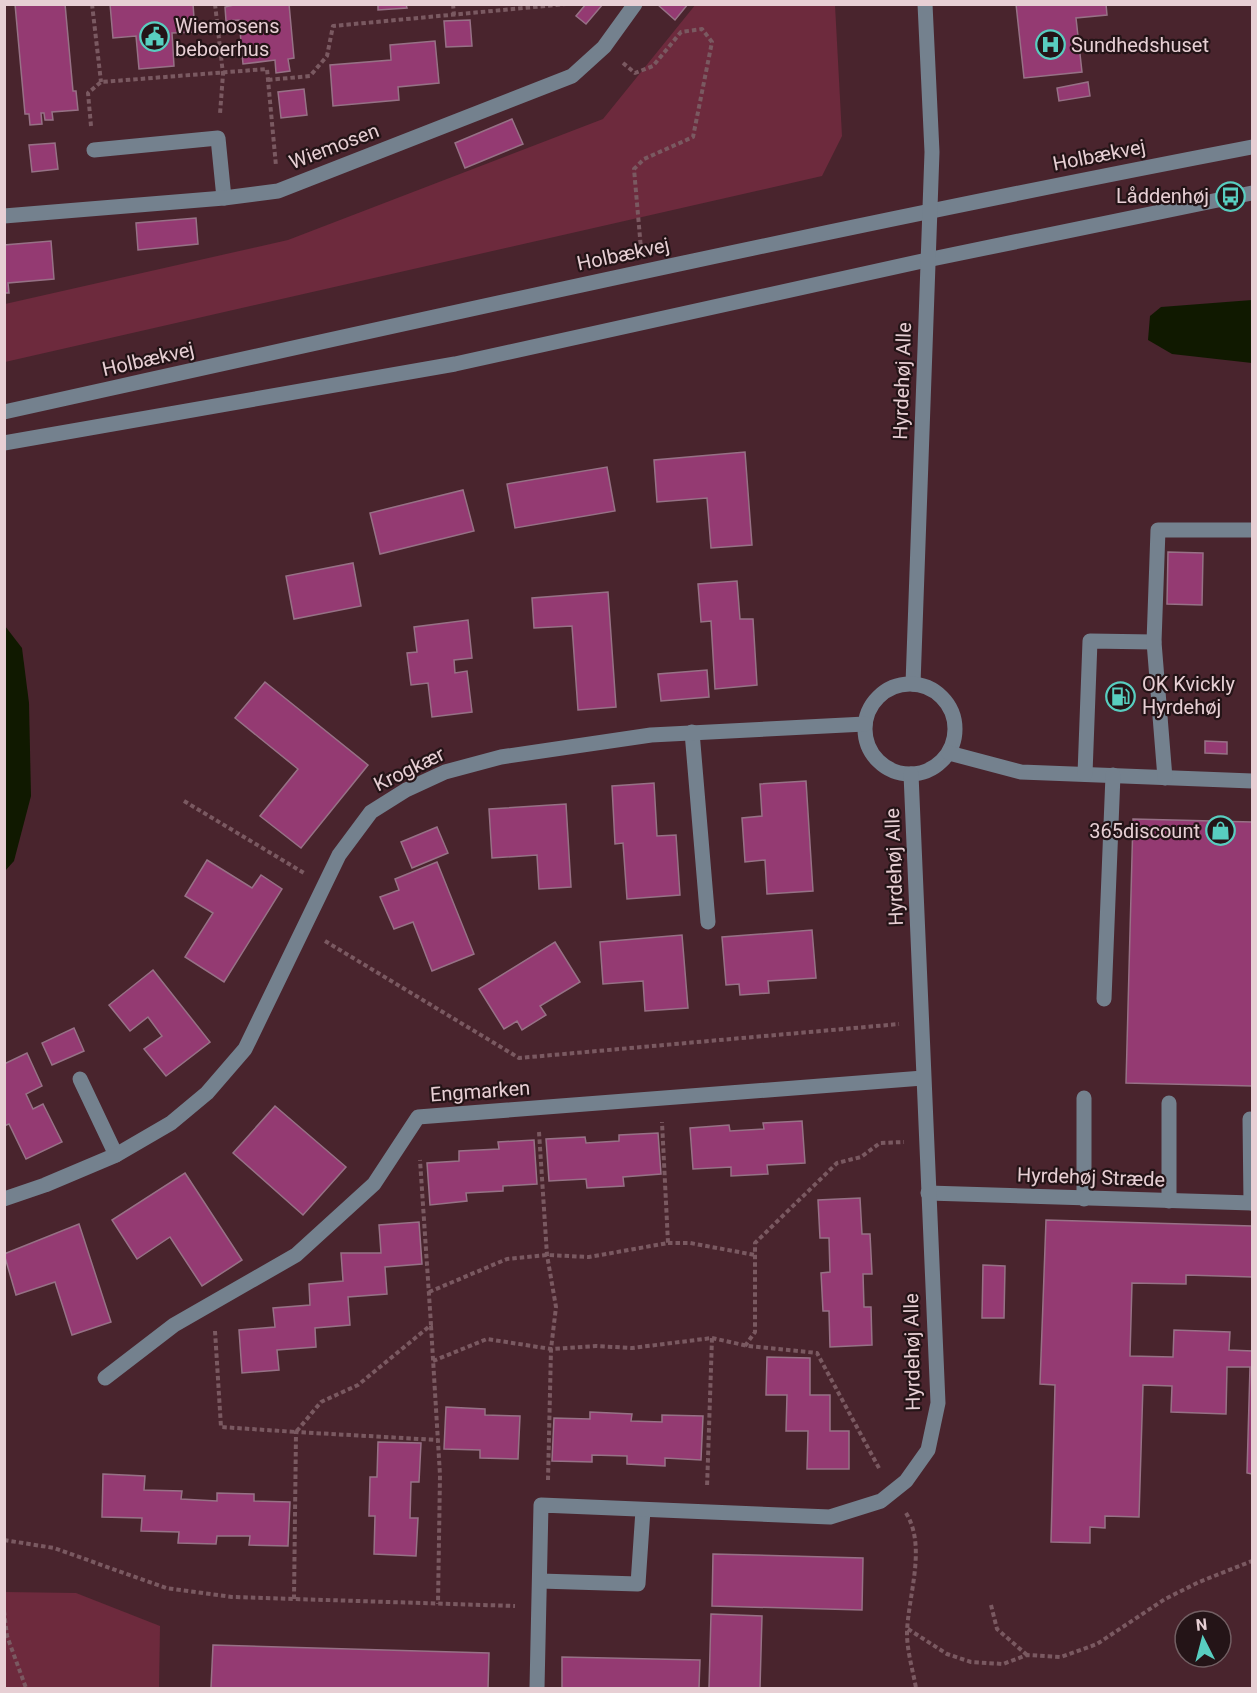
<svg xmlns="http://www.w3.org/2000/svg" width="1257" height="1693" viewBox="0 0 1257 1693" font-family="Roboto,sans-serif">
<rect width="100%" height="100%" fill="#49242d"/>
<g fill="#6d2a3d">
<polygon points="696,4 835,5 842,136 822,176 5,362 5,304 288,240 603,119"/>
<polygon points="5,1592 76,1593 160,1626 159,1688 5,1688"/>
</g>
<g fill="#101900">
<polygon points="1252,300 1252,363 1172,354 1148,340 1150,316 1161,307"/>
<polygon points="5,626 22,648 29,703 31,796 14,861 5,871"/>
</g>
<g fill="#943a72" stroke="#977186" stroke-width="1.5">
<polygon points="15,4 65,4 73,91 76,91 78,110 52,112 53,120 45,120 44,113 41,113 42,124 30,125 29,114 25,114"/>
<polygon points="110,4 193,4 195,32 172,33 174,66 139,69 136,36 113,38"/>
<polygon points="238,4 289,4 294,58 288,59 290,71 276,73 275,60 243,64 239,20 226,21 225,7"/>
<polygon points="378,4 406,4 407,8 378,10"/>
<polygon points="586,4 603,4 586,24 576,16"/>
<polygon points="657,4 688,4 675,20"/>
<polygon points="1016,4 1106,4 1107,15 1076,18 1082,72 1024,78"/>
<polygon points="470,20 472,46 446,47 444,21"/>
<polygon points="435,41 439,83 398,87 399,100 333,106 330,65 391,60 390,45"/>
<polygon points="1088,82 1090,96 1059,101 1057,88"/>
<polygon points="304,89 307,115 281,118 278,92"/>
<polygon points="512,119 523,144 465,168 455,143"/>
<polygon points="55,143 58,169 32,172 29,145"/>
<polygon points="196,218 198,244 138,250 136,223"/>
<polygon points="51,241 54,279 8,283 9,293 4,293 4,245"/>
<polygon points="745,452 752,545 711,548 707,498 657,502 654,460"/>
<polygon points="607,467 615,511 515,528 507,484"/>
<polygon points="463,490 474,531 380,554 370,513"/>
<polygon points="1168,552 1203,553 1202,605 1167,604"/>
<polygon points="353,563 361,606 294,619 286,576"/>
<polygon points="737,581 740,619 753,619 757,685 715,689 711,621 701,622 698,584"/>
<polygon points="608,592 616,707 578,710 572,626 534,628 532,598"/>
<polygon points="468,620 472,658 454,660 455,673 467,671 472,712 432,717 428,683 411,685 407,653 417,652 414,627"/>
<polygon points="707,670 709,697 661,701 658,674"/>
<polygon points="265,682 368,765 301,848 260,816 298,769 235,718"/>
<polygon points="1205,741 1227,742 1227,754 1205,753"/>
<polygon points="806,781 813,891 767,894 765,860 745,862 742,818 762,816 760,784"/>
<polygon points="654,783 657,836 676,835 680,895 627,899 623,843 615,844 612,786"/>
<polygon points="566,804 571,887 539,889 537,855 492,858 489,809"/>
<polygon points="1133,819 1252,822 1252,1086 1126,1083"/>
<polygon points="437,827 448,853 412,868 401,842"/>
<polygon points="207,860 252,888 261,875 282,889 224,982 185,957 213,913 185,896"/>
<polygon points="437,862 474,954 432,971 413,922 394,929 380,897 399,890 395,879"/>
<polygon points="812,930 816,978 768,981 769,993 740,995 739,984 726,985 722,937"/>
<polygon points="682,935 688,1008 645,1011 643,981 603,984 600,942"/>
<polygon points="555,942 580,982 540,1006 546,1015 522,1030 517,1021 504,1029 479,989"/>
<polygon points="153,970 210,1042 166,1076 144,1049 162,1036 148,1017 130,1031 109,1005"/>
<polygon points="74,1028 84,1051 52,1065 42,1043"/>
<polygon points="27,1053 42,1086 26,1094 33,1109 43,1104 62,1142 26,1159 9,1124 4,1126 4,1064"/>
<polygon points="275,1106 346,1167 303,1215 233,1153"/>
<polygon points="802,1121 805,1163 767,1165 768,1174 731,1176 731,1167 693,1169 690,1128 729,1125 730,1131 764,1129 763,1123"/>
<polygon points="658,1133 661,1174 623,1177 624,1186 587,1188 586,1179 549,1181 546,1139 585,1137 586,1143 619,1141 619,1135"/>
<polygon points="534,1140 537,1184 503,1186 503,1191 466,1193 467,1201 430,1205 427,1163 459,1161 459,1151 499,1149 498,1142"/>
<polygon points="185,1173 242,1260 202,1286 170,1237 137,1259 112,1220"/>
<polygon points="860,1198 862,1234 870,1234 872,1274 863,1274 864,1307 871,1307 872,1345 830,1347 829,1311 823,1311 821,1273 830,1272 829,1238 820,1238 818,1200"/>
<polygon points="1046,1220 1252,1226 1252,1277 1186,1275 1186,1284 1132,1283 1130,1356 1173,1357 1174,1330 1230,1332 1229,1350 1252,1351 1252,1474 1247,1473 1250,1367 1227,1367 1226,1414 1171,1412 1172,1386 1143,1385 1139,1517 1105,1516 1105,1528 1090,1527 1090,1543 1051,1542 1055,1385 1040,1384"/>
<polygon points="419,1222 422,1264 385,1267 387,1294 348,1297 350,1325 315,1328 316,1347 277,1350 279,1370 242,1373 239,1330 275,1327 273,1308 310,1305 309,1284 343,1281 341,1253 381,1253 379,1225"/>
<polygon points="79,1224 111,1322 72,1335 55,1282 16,1295 4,1254"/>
<polygon points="983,1265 1005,1266 1004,1318 982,1318"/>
<polygon points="767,1357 810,1358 810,1395 830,1395 830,1431 849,1431 849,1469 807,1469 808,1431 786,1431 787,1395 766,1395"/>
<polygon points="446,1407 485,1409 485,1415 520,1416 518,1459 480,1458 480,1450 444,1449"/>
<polygon points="590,1412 632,1414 631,1421 662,1422 662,1415 703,1416 701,1460 665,1458 665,1466 627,1464 627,1456 592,1455 592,1462 552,1461 554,1418 590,1419"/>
<polygon points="378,1442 421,1443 419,1482 411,1482 410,1518 418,1518 416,1556 374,1554 375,1516 369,1516 370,1477 377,1477"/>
<polygon points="103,1474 145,1476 144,1490 182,1491 181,1499 217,1501 217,1493 254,1494 254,1501 290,1502 288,1546 249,1545 250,1536 217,1536 216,1544 178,1543 179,1532 141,1531 142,1518 102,1517"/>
<polygon points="713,1554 863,1558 862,1610 712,1606"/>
<polygon points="711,1614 762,1616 760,1688 709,1688"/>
<polygon points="213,1645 489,1653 488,1688 211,1688"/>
<polygon points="562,1657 700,1660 699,1688 562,1688"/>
</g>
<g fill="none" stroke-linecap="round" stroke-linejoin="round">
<g stroke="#7a5961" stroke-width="4" stroke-dasharray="4.5 3" stroke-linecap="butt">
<polyline points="92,4 101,82"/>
<polyline points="215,4 223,74 220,114"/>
<polyline points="453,4 454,15"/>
<polyline points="623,63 635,73 653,66 681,32 702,29 712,42 693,137 644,159 634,169 641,249"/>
<polyline points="268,80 310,76 327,56 333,26 566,4"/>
<polyline points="91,126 88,93 101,82 267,69 276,166"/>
<polyline points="184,801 304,873"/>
<polyline points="325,941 519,1058 899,1024"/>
<polyline points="539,1132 547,1255 556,1307 551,1349 548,1480"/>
<polyline points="668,1243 690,1243 755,1255"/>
<polyline points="429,1292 507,1259 547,1255 589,1257 668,1243 662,1122"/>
<polyline points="431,1326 440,1475 438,1604"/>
<polyline points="215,1331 221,1427 296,1432 321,1402 358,1385 431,1325 420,1160"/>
<polyline points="712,1338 748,1346 817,1353 880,1470"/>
<polyline points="745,1346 755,1332 755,1243 837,1163 861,1157 880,1143 904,1142"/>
<polyline points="433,1361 487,1339 551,1349 596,1346 632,1348 712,1338 707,1488"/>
<path d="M906,1513C927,1547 908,1595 907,1633C907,1651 913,1671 916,1688"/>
<polyline points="4,1540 54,1548 166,1588 232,1597 515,1606"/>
<polyline points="294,1599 296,1432 438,1440"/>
<polyline points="991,1605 997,1629 1027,1655"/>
<polyline points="4,1611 7,1636 26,1688"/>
<polyline points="908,1629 947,1654 971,1662 1003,1664 1027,1655 1061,1657 1097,1644 1165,1599 1199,1582 1252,1561"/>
</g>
<g stroke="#74818e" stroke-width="15">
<polyline points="94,150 218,138 224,198"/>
<polyline points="4,216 224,198 278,191 572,76 604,47 635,4"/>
<path d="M4,412C420,320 835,227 1252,147"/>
<polyline points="4,443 455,364 927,260 1252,193"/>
<polyline points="913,684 932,152 925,4"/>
<circle cx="910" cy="729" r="45"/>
<polyline points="692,732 708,922"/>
<polyline points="949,753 1021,772 1252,781"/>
<polyline points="1085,774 1090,641 1154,642"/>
<polyline points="1165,778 1154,642 1158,530 1252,530"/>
<polyline points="1104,999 1113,775"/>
<polyline points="80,1079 116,1155"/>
<polyline points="1084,1098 1084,1199"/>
<polyline points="1250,1119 1251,1203"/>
<polyline points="928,1193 1252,1203"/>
<polyline points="4,1199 45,1185 116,1155 171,1123 207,1093 245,1049 339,855 371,812 406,790 445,772 501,757 651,735 865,724"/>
<polyline points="1169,1201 1169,1103"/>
<polyline points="105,1378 174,1325 296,1255 374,1184 418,1117 923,1078"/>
<polyline points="540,1581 638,1584 643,1510"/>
<polyline points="537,1688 541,1505 830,1517 881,1501 906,1481 928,1450 938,1403 911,774"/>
</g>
</g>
<defs>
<symbol id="civic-ring" viewBox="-11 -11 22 22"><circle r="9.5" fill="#241417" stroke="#58cec0" stroke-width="1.5"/><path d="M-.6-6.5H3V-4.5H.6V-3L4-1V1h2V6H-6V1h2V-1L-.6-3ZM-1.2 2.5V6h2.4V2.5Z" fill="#58cec0"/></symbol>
<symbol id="hospital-ring" viewBox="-11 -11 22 22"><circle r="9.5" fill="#241417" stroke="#58cec0" stroke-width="1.5"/><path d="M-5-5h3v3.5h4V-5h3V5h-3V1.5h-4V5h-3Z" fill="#58cec0"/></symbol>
<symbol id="bus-ring" viewBox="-11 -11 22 22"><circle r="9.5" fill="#241417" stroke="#58cec0" stroke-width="1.5"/><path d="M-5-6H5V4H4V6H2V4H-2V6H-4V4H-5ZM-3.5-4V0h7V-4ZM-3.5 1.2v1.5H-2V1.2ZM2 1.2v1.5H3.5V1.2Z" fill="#58cec0"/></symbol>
<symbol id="fuel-ring" viewBox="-11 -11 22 22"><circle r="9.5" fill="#241417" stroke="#58cec0" stroke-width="1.5"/><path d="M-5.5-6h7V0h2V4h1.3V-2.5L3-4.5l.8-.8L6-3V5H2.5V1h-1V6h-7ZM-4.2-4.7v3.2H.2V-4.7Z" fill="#58cec0"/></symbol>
<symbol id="shop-ring" viewBox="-11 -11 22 22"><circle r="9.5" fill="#241417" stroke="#58cec0" stroke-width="1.5"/><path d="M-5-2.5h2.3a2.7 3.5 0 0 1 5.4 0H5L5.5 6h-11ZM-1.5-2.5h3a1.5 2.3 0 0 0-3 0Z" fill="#58cec0"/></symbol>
</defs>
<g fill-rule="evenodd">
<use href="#civic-ring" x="138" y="20" width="33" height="33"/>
<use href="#hospital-ring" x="1034" y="28" width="33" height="33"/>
<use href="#bus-ring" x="1214" y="180" width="33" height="33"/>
<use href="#fuel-ring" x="1104" y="680" width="33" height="33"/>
<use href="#shop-ring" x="1204" y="814" width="33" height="33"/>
</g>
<g text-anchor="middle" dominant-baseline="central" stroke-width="4.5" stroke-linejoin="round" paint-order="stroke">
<g font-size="20" fill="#e7cfd4" stroke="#241417" text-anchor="start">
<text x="175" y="26">Wiemosens<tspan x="175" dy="23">beboerhus</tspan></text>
<text x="1071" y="45">Sundhedshuset</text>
<text x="1209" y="196" text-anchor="end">Låddenhøj</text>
<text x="1142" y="684">OK Kvickly<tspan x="1142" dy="23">Hyrdehøj</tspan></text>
<text x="1200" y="831" text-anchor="end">365discount</text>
</g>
<g font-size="20" fill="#e7cfd4" stroke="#241417">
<text transform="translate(334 146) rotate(-21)">Wiemosen</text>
<text transform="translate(1099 155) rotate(-11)">Holbækvej</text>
<text transform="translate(623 254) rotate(-12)">Holbækvej</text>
<text transform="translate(148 359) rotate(-13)">Holbækvej</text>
<text transform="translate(902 381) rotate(-88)">Hyrdehøj Alle</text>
<text transform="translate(409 769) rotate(-26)">Krogkær</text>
<text transform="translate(894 867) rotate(-92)">Hyrdehøj Alle</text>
<text transform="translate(480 1091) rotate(-4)">Engmarken</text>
<text transform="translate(1091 1177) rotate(2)">Hyrdehøj Stræde</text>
<text transform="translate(912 1352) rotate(-91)">Hyrdehøj Alle</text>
</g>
</g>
<rect width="1257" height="1693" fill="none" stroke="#e7cfd4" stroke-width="12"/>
<g transform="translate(1203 1639) rotate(354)"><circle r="28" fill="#241417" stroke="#725f63" stroke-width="1.5"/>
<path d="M0-4.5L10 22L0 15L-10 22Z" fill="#58cec0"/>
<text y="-9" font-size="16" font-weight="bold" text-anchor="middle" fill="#e7cfd4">N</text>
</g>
</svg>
